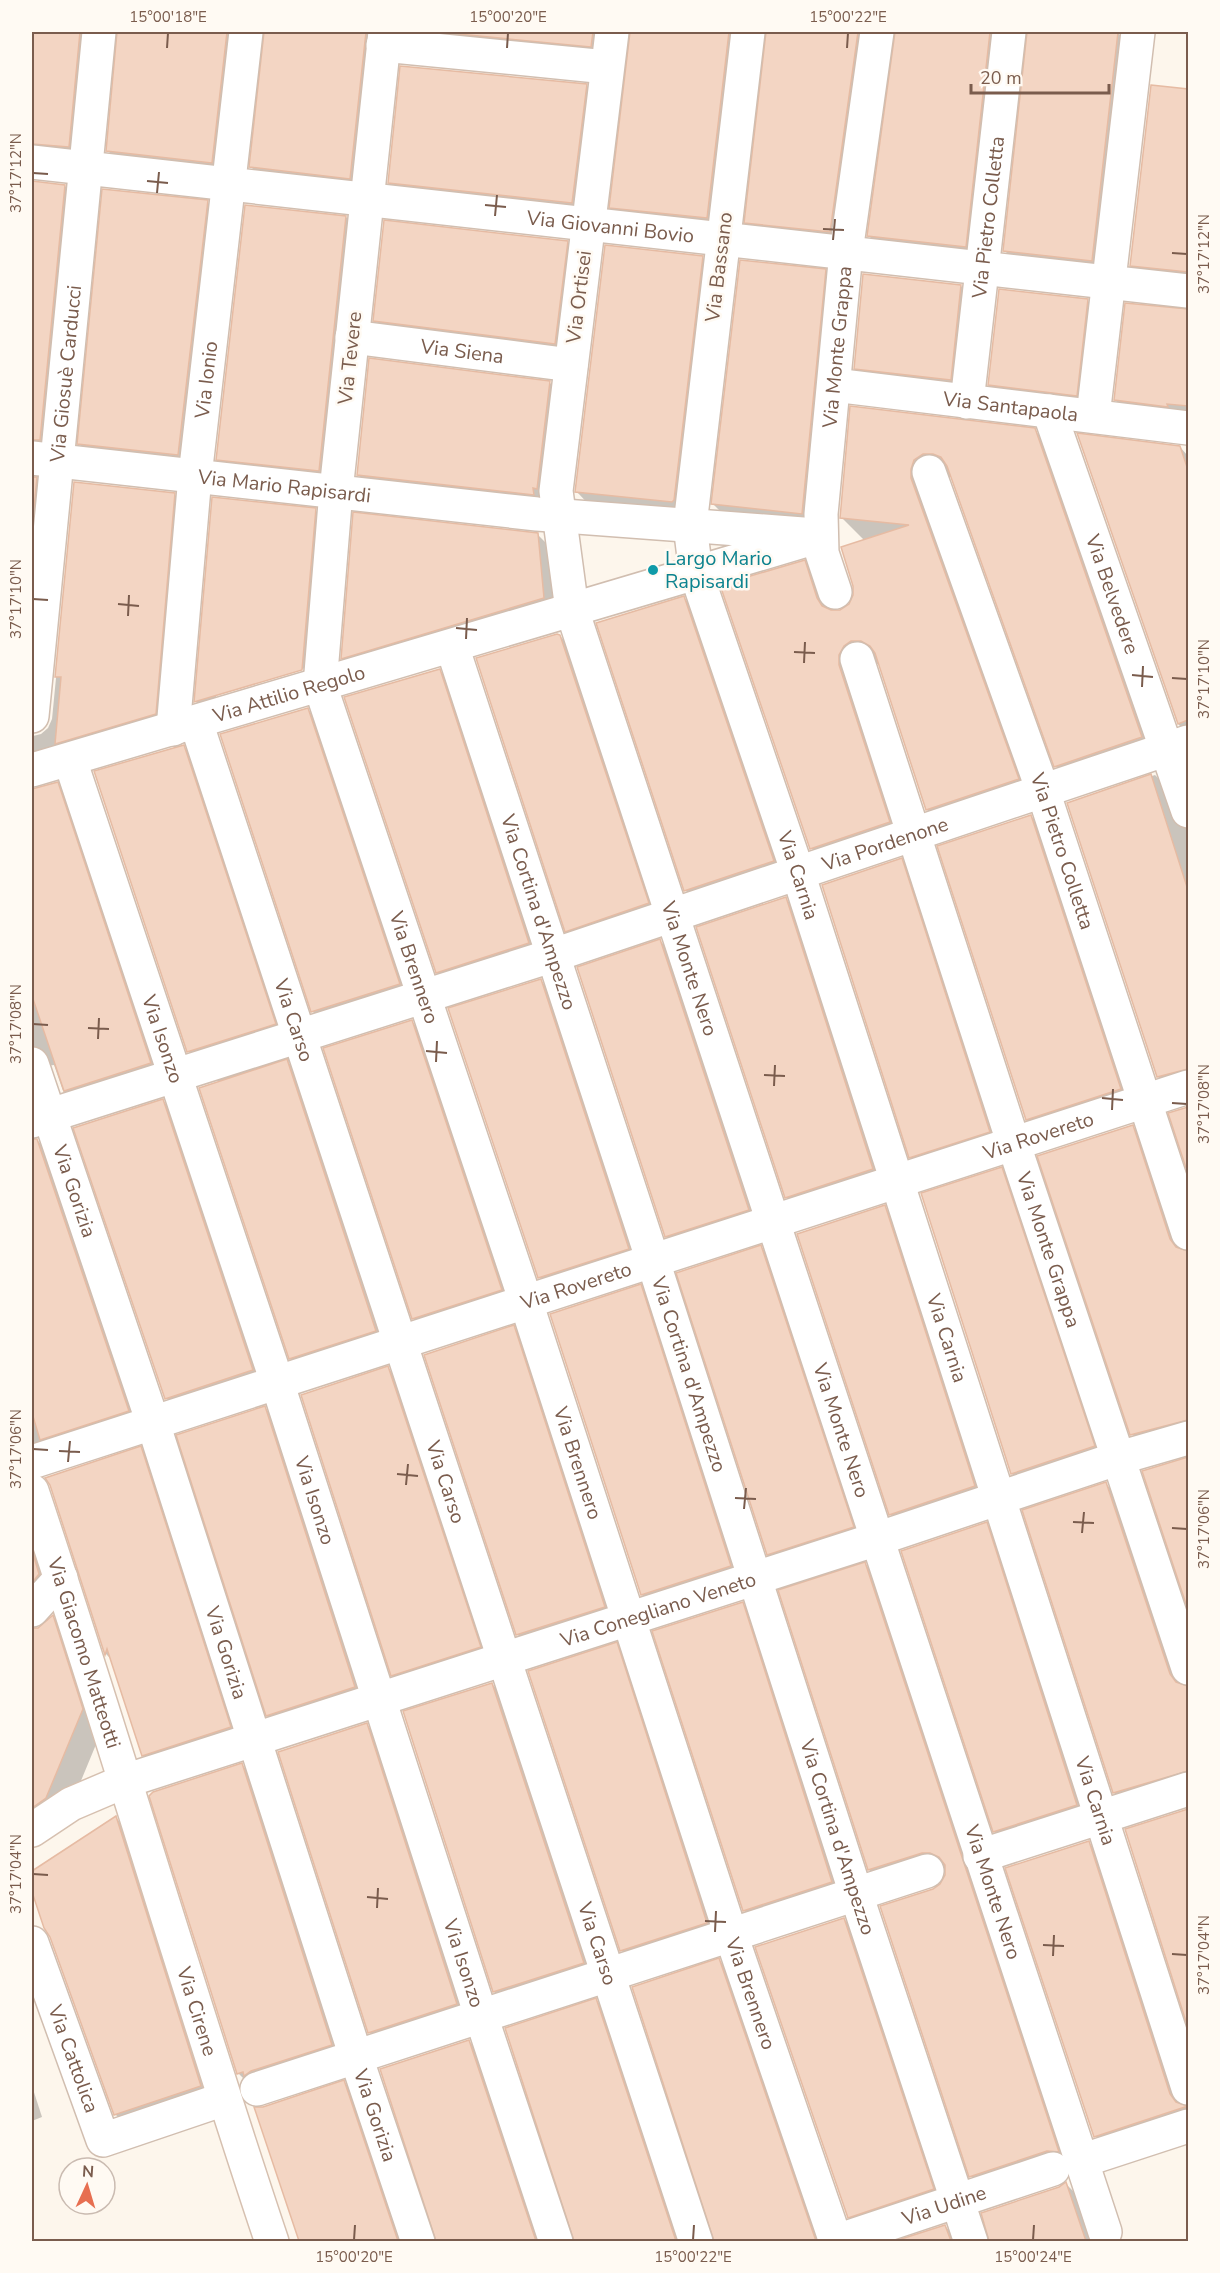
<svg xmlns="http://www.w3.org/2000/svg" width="1220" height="2273" viewBox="0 0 1220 2273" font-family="'Nunito Sans',sans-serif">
<rect width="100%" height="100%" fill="#fdf6ec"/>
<g fill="#0003" fill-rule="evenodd">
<polygon points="32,32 1117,32 1137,52 1112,281 1024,271 1005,251 1029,33 1021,34 985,266 889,256 869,236 897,33 890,34 849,251 766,242 746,222 768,33 760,34 727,238 631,227 611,207 632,33 624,34 611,66 397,35 370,198 271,187 251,167 266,33 259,34 232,182 128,171 108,151 119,33 112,34 88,166 36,171 32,182 65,186 84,206 60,459 36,467 32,478 56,499 33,736 41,734 48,728 52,719 75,483 174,494 194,514 175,733 38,777 33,790 57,784 77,804 170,1083 82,1111 63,1091 54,1065 46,1066 37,1129 33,1141 37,1140 57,1160 148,1431 37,1470 59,1594 37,1618 33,1630 39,1629 53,1617 72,1637 102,1730 78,1788 32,1830"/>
<polygon points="586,85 606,105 591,222 409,202 389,182"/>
<polygon points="1152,87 1188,90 1188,289 1151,285 1131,265"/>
<polygon points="207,202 227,222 198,474 99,463 79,444"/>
<polygon points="346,217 366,237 339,490 237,479 217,459"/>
<polygon points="567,242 587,262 574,363 394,340 375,320"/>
<polygon points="702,257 722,277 693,520 596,512 577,492"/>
<polygon points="825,271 845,291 822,533 733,524 713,504"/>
<polygon points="961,286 974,300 964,393 869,381 855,368"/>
<polygon points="1087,300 1101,314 1090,408 1003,398 989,384"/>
<polygon points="1187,311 1188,311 1188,423 1135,419 1115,400"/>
<polygon points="370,360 550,383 570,402 557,507 378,494 358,475"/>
<polygon points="852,408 1034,430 1058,453 1165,761 1079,790 1056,766 952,477 947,477 1041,802 950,833 927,810 880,664 875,664 912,846 834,872 811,848 804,562 828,585 836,612 841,611 851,605 855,595 865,541 841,517"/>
<polygon points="1079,435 1180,447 1188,456 1188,734 1179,725"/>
<path d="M213,498L315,510L335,529L322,690L215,721L196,702ZM309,667L310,669L216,697V694Z"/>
<polygon points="537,534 557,554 563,618 362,678 343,658"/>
<polygon points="684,598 703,617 793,881 705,910 686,891 598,624"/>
<polygon points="560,636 580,656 667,923 586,950 566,931"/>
<polygon points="439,670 459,690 548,963 457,992 437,972"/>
<polygon points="307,709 327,729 419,1004 332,1031 313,1012 222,735"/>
<polygon points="183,746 215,778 307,1056 288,1062 307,1081 395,1350 310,1378 290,1358 220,1083 188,1051"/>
<polygon points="1155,775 1174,794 1188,831 1188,1093 1178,1096 1158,1077 1068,804"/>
<polygon points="1031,816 1050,836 1140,1109 1047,1139 1027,1119"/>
<polygon points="901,860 921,879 1009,1151 930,1177 910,1157"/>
<polygon points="786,899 805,918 892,1189 806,1217 786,1197"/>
<polygon points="660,941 680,960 768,1229 686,1256 666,1236"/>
<polygon points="541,981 560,1000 648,1268 559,1297 539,1277"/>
<polygon points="412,1022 431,1041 521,1309 433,1338 413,1318"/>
<polygon points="163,1101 182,1120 272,1390 186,1418 166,1398"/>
<polygon points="1188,1108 1188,1170 1170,1114"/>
<polygon points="1132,1126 1152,1146 1188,1253 1188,1444 1152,1454 1132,1434"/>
<polygon points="1001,1169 1021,1189 1113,1466 1032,1493 1012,1474 922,1194"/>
<polygon points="884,1207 904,1226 994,1506 910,1534 890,1514"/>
<polygon points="761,1247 780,1267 872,1546 788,1574 768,1554"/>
<polygon points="640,1286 660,1306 750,1586 662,1614 642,1595"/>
<polygon points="513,1327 533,1347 624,1626 537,1654 518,1635 426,1356"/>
<polygon points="388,1368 407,1388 499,1667 412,1695 393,1675"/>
<polygon points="265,1408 284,1428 374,1707 287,1735 268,1715"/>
<polygon points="140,1448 160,1468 249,1747 163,1775 143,1755 113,1661 106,1654 51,1485"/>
<polygon points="1188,1459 1188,1605 1144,1472"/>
<polygon points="1106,1484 1126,1504 1188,1688 1188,1795 1134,1812 1114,1793 1024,1511"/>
<polygon points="986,1524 1006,1543 1096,1825 1014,1851 995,1831"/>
<polygon points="865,1564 885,1584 1077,2171 990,2196 971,2176 934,1890 942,1885 946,1872 889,1889 869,1870 780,1591"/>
<polygon points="742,1604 762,1623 851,1902 764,1930 744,1910"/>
<polygon points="616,1644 636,1664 726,1942 641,1970 621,1950"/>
<polygon points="492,1684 511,1704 603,1982 514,2011 494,1992 405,1712"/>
<polygon points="367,1725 386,1744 476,2024 389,2052 369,2032"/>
<polygon points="242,1765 261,1784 351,2064 258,2093 238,2073"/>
<polygon points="1188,1810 1188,2023 1126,1830"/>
<polygon points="116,1818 136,1838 220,2106 135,2134 115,2114 32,1887 32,1872"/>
<polygon points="1088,1842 1108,1862 1188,2108 1188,2132 1115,2156 1095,2136"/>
<polygon points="844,1919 863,1939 952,2209 868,2237 849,2217"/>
<polygon points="719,1960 738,1980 828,2242 716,2242"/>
<polygon points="596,2000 615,2020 688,2242 576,2242"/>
<polygon points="469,2041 488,2061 548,2242 438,2242"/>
<polygon points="344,2082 363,2102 410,2242 300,2242 256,2109"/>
<polygon points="32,2086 42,2117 32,2121"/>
<polygon points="1066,2184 1085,2203 1098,2242 991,2242 990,2236"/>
<polygon points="945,2226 960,2242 900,2242"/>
</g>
<g fill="#f3d5c3" stroke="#e6bba3" stroke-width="1.5">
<polygon points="32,32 80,32 69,147 32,144"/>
<polygon points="117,32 227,32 212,163 106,151"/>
<polygon points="264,32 366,32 350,179 249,167"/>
<polygon points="437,32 593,32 591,47"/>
<polygon points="630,32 729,32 707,218 609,208"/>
<polygon points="766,32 858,32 830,232 744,223"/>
<polygon points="895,32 990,32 966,247 867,236"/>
<polygon points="1027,32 1118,32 1092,261 1003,251"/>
<polygon points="400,66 587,84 572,203 388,183"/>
<polygon points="1151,85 1188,89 1188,272 1130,266"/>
<polygon points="32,181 65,185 40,440 32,440"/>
<polygon points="102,189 208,200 178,455 77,444"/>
<polygon points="245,205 346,216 319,471 216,460"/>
<polygon points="384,220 568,241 555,344 373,321"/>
<polygon points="605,245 703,256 674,500 672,502 575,492"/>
<polygon points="740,260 826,269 802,514 711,504"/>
<polygon points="863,274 961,285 951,380 854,369"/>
<polygon points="999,289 1088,299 1077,396 988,385"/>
<polygon points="1125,303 1188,309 1188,406 1167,404 1168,407 1114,400"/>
<polygon points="369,358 550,381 537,489 533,488 534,495 357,475"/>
<polygon points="850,406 1035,428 1142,737 1054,767 947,466 941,457 933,454 923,454 914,460 911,469 911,478 1019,779 926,810 875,653 870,646 861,641 851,641 844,646 839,655 839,665 890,822 810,849 720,585 805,560 817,598 822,606 831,610 840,610 849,604 853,595 853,586 841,547 909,525 840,518"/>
<polygon points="1077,433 1180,446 1188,470 1188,720 1178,724"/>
<polygon points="32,477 37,477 32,529"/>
<polygon points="74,482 175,493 156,714 55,744 61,677 55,677"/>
<polygon points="212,497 316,508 302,670 194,702"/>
<polygon points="353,512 538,533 544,598 341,659"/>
<polygon points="684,596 774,861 684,891 596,623"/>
<polygon points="557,634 560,635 649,903 565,932 476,658"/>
<polygon points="440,669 529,943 436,973 344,697"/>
<polygon points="308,708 400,984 311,1012 220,734"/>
<polygon points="184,745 276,1024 187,1052 94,771"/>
<polygon points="1151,774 1188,890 1188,1069 1157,1077 1067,803"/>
<polygon points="58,782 151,1063 64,1091 32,996 32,789"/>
<polygon points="1031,815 1121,1089 1026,1120 937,846"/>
<polygon points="902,858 990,1132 909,1158 822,885"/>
<polygon points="786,897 873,1169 785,1198 696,927"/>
<polygon points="660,939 749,1210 665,1237 577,967"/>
<polygon points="541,979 629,1249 538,1278 448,1008"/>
<polygon points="412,1020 502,1290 412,1319 323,1048"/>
<polygon points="287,1059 376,1331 289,1359 199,1088"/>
<polygon points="163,1099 253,1370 165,1399 73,1128"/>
<polygon points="1188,1107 1188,1174 1168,1113"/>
<polygon points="1133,1125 1170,1239 1176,1247 1188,1251 1188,1420 1130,1435 1037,1156"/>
<polygon points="32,1139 37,1139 129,1411 40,1440 32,1413"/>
<polygon points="1002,1167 1095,1446 1011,1474 921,1193"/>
<polygon points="885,1205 975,1486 889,1515 797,1234"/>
<polygon points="761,1245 854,1527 767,1555 676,1273"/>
<polygon points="641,1284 731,1566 641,1595 550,1314"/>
<polygon points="514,1325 605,1607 516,1635 424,1355"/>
<polygon points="388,1366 481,1647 391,1676 301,1395"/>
<polygon points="265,1406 355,1687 266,1716 176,1435"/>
<polygon points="141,1446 231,1727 142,1756 107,1649 105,1655 50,1485 45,1478"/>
<polygon points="1188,1457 1188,1610 1142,1471"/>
<polygon points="1106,1482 1170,1674 1176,1682 1188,1686 1188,1771 1113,1793 1022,1510"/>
<polygon points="987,1522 1077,1805 993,1832 901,1551"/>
<polygon points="32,1550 39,1574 32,1583"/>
<polygon points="865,1562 1059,2152 1047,2151 969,2177 880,1906 933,1889 940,1884 945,1875 945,1865 939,1857 930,1853 922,1853 868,1870 778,1590"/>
<polygon points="743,1602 832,1882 743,1911 652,1631"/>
<polygon points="53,1615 83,1709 46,1798 32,1808 32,1628 38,1628"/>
<polygon points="617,1642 707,1923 620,1951 528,1671"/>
<polygon points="492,1683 584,1963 493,1992 403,1711"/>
<polygon points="367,1723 457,2004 368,2033 278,1752"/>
<polygon points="242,1763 332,2045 251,2071 244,2076 243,2072 237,2074 149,1796 153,1792"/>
<polygon points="1188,1809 1188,2028 1125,1829"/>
<polygon points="116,1816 201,2086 114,2115 50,1937 44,1928 32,1892 32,1871"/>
<polygon points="1089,1841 1170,2094 1176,2102 1188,2106 1094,2137 1005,1868"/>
<polygon points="844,1918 934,2189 848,2218 755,1947"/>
<polygon points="719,1958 816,2241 714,2241 632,1987"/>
<polygon points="596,1998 676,2241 574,2241 505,2028"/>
<polygon points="469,2040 536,2241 436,2241 380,2069"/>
<polygon points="344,2080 398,2241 299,2241 254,2107 263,2107"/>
<polygon points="1066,2182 1086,2241 989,2241 981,2213 1059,2187"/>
<polygon points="945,2225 951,2241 895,2241"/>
</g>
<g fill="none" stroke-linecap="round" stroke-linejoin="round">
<defs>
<g id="minor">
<path id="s1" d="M385,32L336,491L320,685L526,1302L731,1935L836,2242"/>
<path id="s2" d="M612,32L556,491L572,610L1105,2232"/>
<path id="s3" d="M748,32L690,525L696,573L798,873L1188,2088"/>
<polyline points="383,45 607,67"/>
<path id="s4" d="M32,162L1188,291"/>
<path id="s5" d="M352,337L571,365"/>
<path id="s6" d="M834,385L1188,428"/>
<path id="s7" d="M967,402L1009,32"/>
<path id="s8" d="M1049,411L1188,811"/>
<polyline points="1093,416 1138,32"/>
<path id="s9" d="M32,458L537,514L803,534"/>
<path id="s10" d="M929,472L1043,791L1188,1233"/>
<path id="s11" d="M835,592L822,553L821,514L846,252L877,32"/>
<path id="s12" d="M452,646L653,1261L856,1894L971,2242"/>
<path id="s13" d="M857,659L1014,1145L1188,1668"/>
<path id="s14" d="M32,716L99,32"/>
<path id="s15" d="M196,722L696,2242"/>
<path id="s16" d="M173,729L195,476L246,32"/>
<path id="s17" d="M70,760L277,1382L481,2016L556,2242"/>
<path id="s18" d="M32,770L820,536"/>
<path id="s19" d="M32,1064L153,1423L356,2057L418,2242"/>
<path id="s20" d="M32,1121L554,955L1188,742"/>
<path id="s21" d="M32,1462L1188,1087"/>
<polyline points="32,1610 61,1578"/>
<path id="s22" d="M125,1781L877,1539L1119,1458L1188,1438"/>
<polyline points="980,1856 1188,1789"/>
<path id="s23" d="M32,1943L103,2140L224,2099"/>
<polyline points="257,2089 927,1871"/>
<polyline points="1081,2161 1188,2126"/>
<path id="s24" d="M834,2242L1053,2169"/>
</g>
<g id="secondary">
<path id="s25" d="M32,1491C115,1740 188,1992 272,2242"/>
<polyline points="32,1830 71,1804 125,1781"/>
</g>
</defs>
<use href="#minor" stroke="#d1beb0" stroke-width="36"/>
<use href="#secondary" stroke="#d6c0b0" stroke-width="36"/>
<use href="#minor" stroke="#fff" stroke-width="33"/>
<use href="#secondary" stroke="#fff" stroke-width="33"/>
</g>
<path fill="none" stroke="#7a5c4d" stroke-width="2" d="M167,48L168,33M507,48L508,33M847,48L848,33M33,173L48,174M147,181L168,183M157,193L159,172M485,205L506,207M495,216L497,195M823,229L844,230M833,240L835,219M1172,253L1187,254M33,599L48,600M118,604L139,606M128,616L129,595M456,628L477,630M466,639L467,618M794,652L815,653M804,663L805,642M1132,675L1153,677M1172,678L1187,679M1142,687L1143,666M33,1024L48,1025M88,1028L109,1029M98,1039L99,1018M426,1051L447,1053M436,1062L437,1041M764,1075L785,1076M774,1086L775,1065M1102,1098L1123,1100M1172,1103L1187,1104M1112,1110L1113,1089M33,1449L48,1450M59,1451L80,1452M68,1462L70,1441M397,1474L418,1476M406,1485L408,1464M735,1498L756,1499M744,1509L746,1488M1073,1522L1094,1523M1172,1528L1187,1529M1082,1533L1084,1512M33,1874L48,1875M367,1897L388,1899M377,1908L378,1888M705,1921L726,1922M715,1932L716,1911M1043,1945L1064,1946M1172,1954L1187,1955M1053,1956L1054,1935M354,2240L355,2225M693,2240L694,2225M1033,2240L1034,2225"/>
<circle fill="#0f9aa8" stroke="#fffaf3" stroke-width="2" cx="653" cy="570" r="6"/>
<g text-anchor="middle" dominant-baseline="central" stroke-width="5" stroke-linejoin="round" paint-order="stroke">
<g font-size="20" fill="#7a5c4d" stroke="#fffaf3">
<text stroke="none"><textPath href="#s7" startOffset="186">Via Pietro Colletta</textPath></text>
<text stroke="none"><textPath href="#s4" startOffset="582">Via Giovanni Bovio</textPath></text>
<text transform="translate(719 267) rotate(-83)">Via Bassano</text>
<text transform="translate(579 297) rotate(-83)">Via Ortisei</text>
<text stroke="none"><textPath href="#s11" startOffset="248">Via Monte Grappa</textPath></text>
<text stroke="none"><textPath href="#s5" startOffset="111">Via Siena</textPath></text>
<text transform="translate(350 358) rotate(-84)">Via Tevere</text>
<text stroke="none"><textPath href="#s14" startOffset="344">Via Giosuè Carducci</textPath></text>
<text stroke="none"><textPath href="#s16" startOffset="351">Via Ionio</textPath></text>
<text stroke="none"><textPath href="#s6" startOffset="178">Via Santapaola</textPath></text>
<text stroke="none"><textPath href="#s9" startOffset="254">Via Mario Rapisardi</textPath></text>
<text stroke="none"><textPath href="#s8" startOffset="194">Via Belvedere</textPath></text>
<text stroke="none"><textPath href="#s18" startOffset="268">Via Attilio Regolo</textPath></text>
<text stroke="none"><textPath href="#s20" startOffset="897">Via Pordenone</textPath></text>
<text stroke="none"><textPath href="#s10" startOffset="402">Via Pietro Colletta</textPath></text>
<text stroke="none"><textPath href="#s3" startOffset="864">Via Carnia</textPath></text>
<text stroke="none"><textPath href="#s12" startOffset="280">Via Cortina d'Ampezzo</textPath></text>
<text stroke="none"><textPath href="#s1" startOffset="954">Via Brennero</textPath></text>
<text stroke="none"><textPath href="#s2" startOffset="960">Via Monte Nero</textPath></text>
<text stroke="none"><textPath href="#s15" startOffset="314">Via Carso</textPath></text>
<text stroke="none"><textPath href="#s17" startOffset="294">Via Isonzo</textPath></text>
<text stroke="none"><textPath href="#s21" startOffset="1058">Via Rovereto</textPath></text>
<text stroke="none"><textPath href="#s19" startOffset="134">Via Gorizia</textPath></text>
<text stroke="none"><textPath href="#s13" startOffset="621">Via Monte Grappa</textPath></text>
<text stroke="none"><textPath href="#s21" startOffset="572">Via Rovereto</textPath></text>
<text stroke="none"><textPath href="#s3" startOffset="1350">Via Carnia</textPath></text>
<text stroke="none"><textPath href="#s12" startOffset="766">Via Cortina d'Ampezzo</textPath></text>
<text stroke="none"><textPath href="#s2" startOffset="1446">Via Monte Nero</textPath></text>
<text stroke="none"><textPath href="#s1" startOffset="1476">Via Brennero</textPath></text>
<text stroke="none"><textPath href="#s15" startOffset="800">Via Carso</textPath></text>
<text stroke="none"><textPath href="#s17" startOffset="780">Via Isonzo</textPath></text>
<text stroke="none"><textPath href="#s22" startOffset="560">Via Conegliano Veneto</textPath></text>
<text stroke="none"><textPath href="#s19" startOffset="620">Via Gorizia</textPath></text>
<text stroke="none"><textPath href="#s25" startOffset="170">Via Giacomo Matteotti</textPath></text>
<text stroke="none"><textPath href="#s3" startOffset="1836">Via Carnia</textPath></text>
<text stroke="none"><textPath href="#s12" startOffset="1252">Via Cortina d'Ampezzo</textPath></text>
<text stroke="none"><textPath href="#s2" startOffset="1932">Via Monte Nero</textPath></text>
<text stroke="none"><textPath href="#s15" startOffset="1286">Via Carso</textPath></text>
<text stroke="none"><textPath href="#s17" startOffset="1266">Via Isonzo</textPath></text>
<text stroke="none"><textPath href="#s1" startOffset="2034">Via Brennero</textPath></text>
<text stroke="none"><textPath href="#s25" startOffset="546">Via Cirene</textPath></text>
<text stroke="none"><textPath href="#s23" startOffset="123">Via Cattolica</textPath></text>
<text stroke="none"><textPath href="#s19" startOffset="1106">Via Gorizia</textPath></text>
<text stroke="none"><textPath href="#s24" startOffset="116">Via Udine</textPath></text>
</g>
<g font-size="20" fill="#0d838f" stroke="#fffaf3" text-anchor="start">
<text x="665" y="558">Largo Mario<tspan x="665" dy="23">Rapisardi</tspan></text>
</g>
</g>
<rect width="1220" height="2273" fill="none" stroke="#fffaf3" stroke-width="66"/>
<g transform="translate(87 2186) rotate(4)"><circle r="28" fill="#fffaf3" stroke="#cabbb1" stroke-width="1.5"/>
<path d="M0-4.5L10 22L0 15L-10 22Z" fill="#e76f51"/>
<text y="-9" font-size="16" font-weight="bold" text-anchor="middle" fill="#7a5c4d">N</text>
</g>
<path d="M971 84v9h138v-9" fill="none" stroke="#7a5c4d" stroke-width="3"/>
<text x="980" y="84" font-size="18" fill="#7a5c4d" stroke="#fffaf3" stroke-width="4.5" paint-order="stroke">20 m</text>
<rect x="33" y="33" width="1154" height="2207" fill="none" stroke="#7a5c4d" stroke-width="2"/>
<g font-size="15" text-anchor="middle" fill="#7a5c4d">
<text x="168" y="22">15°00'18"E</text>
<text x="508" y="22">15°00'20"E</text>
<text x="848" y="22">15°00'22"E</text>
<text transform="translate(16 173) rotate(-90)" y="5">37°17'12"N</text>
<text transform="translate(1204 254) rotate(-90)" y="5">37°17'12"N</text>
<text transform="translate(16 599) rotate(-90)" y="5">37°17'10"N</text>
<text transform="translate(1204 679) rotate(-90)" y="5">37°17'10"N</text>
<text transform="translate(16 1024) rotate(-90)" y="5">37°17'08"N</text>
<text transform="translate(1204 1104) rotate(-90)" y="5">37°17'08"N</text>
<text transform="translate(16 1449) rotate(-90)" y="5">37°17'06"N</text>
<text transform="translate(1204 1529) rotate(-90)" y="5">37°17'06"N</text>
<text transform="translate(16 1874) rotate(-90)" y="5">37°17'04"N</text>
<text transform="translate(1204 1955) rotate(-90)" y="5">37°17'04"N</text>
<text x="354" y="2262">15°00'20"E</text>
<text x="693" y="2262">15°00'22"E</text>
<text x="1033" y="2262">15°00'24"E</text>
</g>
</svg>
